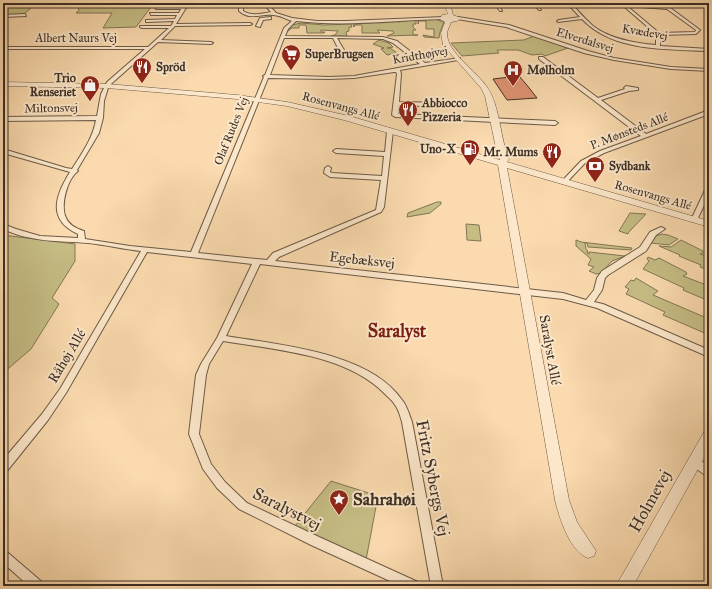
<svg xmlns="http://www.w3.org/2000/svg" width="712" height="589" viewBox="0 0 712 589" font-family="'IM FELL Great Primer',serif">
<rect width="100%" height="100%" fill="#fadaae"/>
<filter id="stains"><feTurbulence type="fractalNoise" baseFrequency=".005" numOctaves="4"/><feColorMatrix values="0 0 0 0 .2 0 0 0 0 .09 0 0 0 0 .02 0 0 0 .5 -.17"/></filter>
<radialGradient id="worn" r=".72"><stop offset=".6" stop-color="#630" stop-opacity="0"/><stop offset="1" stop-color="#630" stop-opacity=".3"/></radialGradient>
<g fill="#c6bd85" stroke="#817655">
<polygon points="3,3 37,3 24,14 3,15"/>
<polygon points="71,3 154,3 136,27 103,28 112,13 76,13 79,10 78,7 69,5"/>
<polygon points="435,19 444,22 440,32 439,38 424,37 423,35 434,37 434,29 426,29 426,21 419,21 418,24 418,20"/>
<polygon points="416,20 416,24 413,24 413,27 416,30 413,30 413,35 418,35 387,36 394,33 393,31 377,30 380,33 362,33 362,25 355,25 354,27 353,24 395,21 400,22 400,21"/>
<polygon points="301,23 324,25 351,24 352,27 349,27 349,31 346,32 347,36 331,36 335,35 338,31 321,30 321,32 325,32 324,33 307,33 306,25 299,25 299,28 292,28 288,31 292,25"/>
<polygon points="534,36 568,48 545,56 542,54 532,55 518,50 497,50 499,53 462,56 451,43 524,40"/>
<polygon points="379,40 389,43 393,47 387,48 390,48 397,53 387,55 381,49 384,48 373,44"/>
<polygon points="437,202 441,202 441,204 430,213 407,217 408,213"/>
<polygon points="630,213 646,214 628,233 628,234 619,231"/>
<polygon points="466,224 479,225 481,241 467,240"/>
<polygon points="662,234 668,235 678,239 669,245 651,243 656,236"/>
<polygon points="3,235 75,244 75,261 52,298 59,304 31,349 3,373"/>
<polygon points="576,240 581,242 632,248 631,250 588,247 587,243 585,243 586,249 588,251 587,251 588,254 589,254 589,252 625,256 612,261 601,273 596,274 589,271 594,267 588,265 591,259 576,246"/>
<polygon points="681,240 703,251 703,253 700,254 709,257 709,260 707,259 705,262 709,263 709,270 700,267 701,265 679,256 680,255 659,246 671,247"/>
<polygon points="648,257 655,260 659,258 686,272 687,274 683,276 709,286 709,301 683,290 684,288 643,269 649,261 647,259"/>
<polygon points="636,278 658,291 653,295 709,319 709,335 663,315 665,312 626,294 629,289 625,287 631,280 634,281"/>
<polygon points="331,481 378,496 366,560 294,527"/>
</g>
<polygon fill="#e09474" stroke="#3c2f25" points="519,76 526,84 537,98 507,100 493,79"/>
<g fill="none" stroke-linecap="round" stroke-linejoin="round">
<defs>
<g id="minor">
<path d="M185,3H189L176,24L250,23L252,24L250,25L175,26L161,40L211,42L213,43L211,44L158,42L111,84L108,88L104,101L103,118L99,133L77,170L78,171C67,179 60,206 66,218C69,225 77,229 84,231L85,239L130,246L191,252L264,77L263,76L265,75L284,28L292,21C286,19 279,15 273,15C261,13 250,21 239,11V3H243V11C251,16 261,14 271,12L263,3H267L276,13L292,18L317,21H346L444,17L443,19C394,20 345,27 296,21L288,29L285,36L383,37L397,41L425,63L460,58V59L458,60L400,70L401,74L399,102L447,103L450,105L447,107L399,105L398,114L555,121L558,123L555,125L395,117L392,115L397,74L396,72H394L354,78L329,79L268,78L198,253L267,260L273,253L376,210L381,180L330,177L324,173L325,168L328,166L331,168L330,172L332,173L382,176L384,156L336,153L333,151L336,149L385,152L387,131L390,129L393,131L384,207L381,212L279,257L275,261L563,293L586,300L594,290L597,278L602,271L640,247L650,232L661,227L665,229L656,235L646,251L608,275L605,278L602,290L594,302L603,304L709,350V357L597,308L563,299L260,264L226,336C279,345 369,352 402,400C407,406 409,414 412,422L443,586H431L402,422C400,416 399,410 395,405C393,401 388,397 385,394C346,354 275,350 223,341L209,364L206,375L199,434L211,464L225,482L247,503L319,537L418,582L420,586H401L311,545L239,509L217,488L203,469L189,434L196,375L201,364L217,338L252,264L147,252L66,393L48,420L7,471L3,472V460L42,414L60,389L141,251C123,249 106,245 88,243C60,241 30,242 3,229V224L16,229L40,236L78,238V234C47,220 55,196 70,172L3,153V149L66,168L72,169C82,153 93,138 96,120L3,121V117L97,116L101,94L107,82L145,49H3V47H148L169,28H142L140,27V26H171L174,21L147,22H146V20L175,19L177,15H151L150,13H179L181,9H156L155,7H183ZM284,38H333L340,52L351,60L353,59L344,50L337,38L383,39L393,43L420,64L354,76L329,77L270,75Z"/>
<polygon points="320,3 376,3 374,4 328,6"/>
<polygon points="494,3 498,3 502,11 500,11"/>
<polygon points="533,3 537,3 541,10 539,10"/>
<path d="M567,3H571C578,11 585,19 593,26C610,39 634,43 656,45V34L620,3L669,7L700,30L696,34L660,35V46L709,49V51C667,49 613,52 582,19L558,22L557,21L559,20L580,17ZM627,6L667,9L696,30L695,32L659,33Z"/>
<polygon points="25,14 26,16 3,17 3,15"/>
<polygon points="271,17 271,19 263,20 260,27 256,26 260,18"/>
<polygon points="458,17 509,25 588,51 614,58 671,67 709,69 709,71 671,69 614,60 584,53 506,27 457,19"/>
<polygon points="539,57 543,57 598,98 625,89 624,88 626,86 638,88 638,90 629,91 601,100 646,134 709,110 709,114 604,153 585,163 566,183 562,183 562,181 581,161 600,151 641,136 539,59"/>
<polygon points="709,186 709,195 697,220 694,222 692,221 691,220 706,188"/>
<path d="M695,457L709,466V476C702,474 693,467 690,461L691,458Z"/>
<polygon points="3,551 7,552 42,582 44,586 29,586 3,563"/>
</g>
<g id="tertiary">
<path d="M444,3H450L453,15L461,18L457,21L451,22C450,26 447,30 447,34C447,52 477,72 487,87C500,105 500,138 509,160L507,162L709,221V227L507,168L569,500L577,522L596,551L594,556L588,558C570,552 559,517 555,500L498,165L344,120L287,106L237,99L107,88L3,86V82L107,84L237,95L287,102L349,116L500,160L496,148L485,96L481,88L443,45L441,33L445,22L440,19L442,15L448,14Z"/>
<polygon points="709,431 709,449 633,586 616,586 704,432"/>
</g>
</defs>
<use href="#minor" stroke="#6c5a47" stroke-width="2"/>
<use href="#tertiary" stroke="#6c5a47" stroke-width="1"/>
<use href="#minor" fill="#fce7ca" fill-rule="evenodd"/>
<use href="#tertiary" fill="#fce7ca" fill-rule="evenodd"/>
</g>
<defs>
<symbol id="supermarket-pin" viewBox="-11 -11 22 30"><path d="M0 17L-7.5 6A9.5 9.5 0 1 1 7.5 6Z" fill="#8f2418" stroke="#fce7ca"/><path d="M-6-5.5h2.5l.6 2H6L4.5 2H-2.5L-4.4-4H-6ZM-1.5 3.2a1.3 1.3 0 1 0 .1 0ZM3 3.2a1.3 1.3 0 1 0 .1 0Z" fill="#fff"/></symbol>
<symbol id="restaurant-pin" viewBox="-11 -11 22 30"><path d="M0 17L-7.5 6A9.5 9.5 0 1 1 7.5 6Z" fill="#8f2418" stroke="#fce7ca"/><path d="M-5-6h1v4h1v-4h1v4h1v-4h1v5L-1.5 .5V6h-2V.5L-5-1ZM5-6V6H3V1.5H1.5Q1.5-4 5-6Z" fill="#fff"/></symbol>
<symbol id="hospital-pin" viewBox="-11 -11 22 30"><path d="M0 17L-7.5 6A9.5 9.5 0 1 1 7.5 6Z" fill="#8f2418" stroke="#fce7ca"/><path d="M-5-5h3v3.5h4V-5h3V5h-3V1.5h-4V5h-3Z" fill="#fff"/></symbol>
<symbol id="shop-pin" viewBox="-11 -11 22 30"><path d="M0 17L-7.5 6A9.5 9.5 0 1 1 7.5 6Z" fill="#8f2418" stroke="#fce7ca"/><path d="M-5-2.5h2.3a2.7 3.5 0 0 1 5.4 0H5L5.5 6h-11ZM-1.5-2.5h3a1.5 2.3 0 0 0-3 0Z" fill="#fff"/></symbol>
<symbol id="fuel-pin" viewBox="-11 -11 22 30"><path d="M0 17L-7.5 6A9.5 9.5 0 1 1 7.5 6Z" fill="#8f2418" stroke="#fce7ca"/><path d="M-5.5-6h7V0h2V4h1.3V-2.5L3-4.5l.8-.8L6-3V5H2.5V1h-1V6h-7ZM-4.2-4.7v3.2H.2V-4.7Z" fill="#fff"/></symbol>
<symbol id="bank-pin" viewBox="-11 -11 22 30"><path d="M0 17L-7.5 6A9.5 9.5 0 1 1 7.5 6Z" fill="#8f2418" stroke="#fce7ca"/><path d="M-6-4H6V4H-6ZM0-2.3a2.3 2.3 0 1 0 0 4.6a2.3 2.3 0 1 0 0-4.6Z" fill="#fff"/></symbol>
<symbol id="sight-pin" viewBox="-11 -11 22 30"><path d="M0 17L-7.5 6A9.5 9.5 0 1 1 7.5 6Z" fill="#8f2418" stroke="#fce7ca"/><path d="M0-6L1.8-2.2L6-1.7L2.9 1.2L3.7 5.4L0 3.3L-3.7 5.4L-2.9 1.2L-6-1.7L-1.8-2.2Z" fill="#fff"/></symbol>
</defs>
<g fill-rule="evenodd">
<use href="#supermarket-pin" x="280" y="43" width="22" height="30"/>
<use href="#restaurant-pin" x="131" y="56" width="22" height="30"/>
<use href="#hospital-pin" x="502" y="59" width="22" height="30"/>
<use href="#shop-pin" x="79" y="74" width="22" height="30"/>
<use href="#restaurant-pin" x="397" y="99" width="22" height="30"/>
<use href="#fuel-pin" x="459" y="138" width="22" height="30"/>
<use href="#restaurant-pin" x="541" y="141" width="22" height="30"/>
<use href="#bank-pin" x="584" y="155" width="22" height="30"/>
<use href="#sight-pin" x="328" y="488" width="22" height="30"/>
</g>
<g text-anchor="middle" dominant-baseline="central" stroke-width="4" stroke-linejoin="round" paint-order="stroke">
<g font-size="12" fill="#3c2f25" stroke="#fce7ca">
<text transform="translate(645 32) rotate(10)">Kvædevej</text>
<text x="76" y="38">Albert Naurs Vej</text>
<text transform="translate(585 40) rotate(17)">Elverdalsvej</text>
<text transform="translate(420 55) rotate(-10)">Kridthøjvej</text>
<text transform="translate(341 106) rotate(15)">Rosenvangs Allé</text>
<text transform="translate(51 108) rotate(-1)">Miltonsvej</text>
<text transform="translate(231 131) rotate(-68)">Olaf Rudes Vej</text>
<text transform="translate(629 131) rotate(-21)">P. Mønsteds Allé</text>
<text transform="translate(653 195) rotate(16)">Rosenvangs Allé</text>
</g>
<g font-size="12" font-weight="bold" fill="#3c2f25" stroke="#fce7ca" text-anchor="start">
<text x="305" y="54">SuperBrugsen</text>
<text x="156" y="67">Spröd</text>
<text x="527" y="70">Mølholm</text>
<text x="76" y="78" text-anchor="end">Trio<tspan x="76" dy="14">Renseriet</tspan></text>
<text x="422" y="103">Abbiocco<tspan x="422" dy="14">Pizzeria</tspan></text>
<text x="456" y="149" text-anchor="end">Uno-X</text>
<text x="538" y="152" text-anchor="end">Mr. Mums</text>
<text x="609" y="166">Sydbank</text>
</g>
<g font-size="14" fill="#3c2f25" stroke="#fce7ca">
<text transform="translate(362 260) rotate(6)">Egebæksvej</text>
<text transform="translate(550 350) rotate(80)">Saralyst Allé</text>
<text transform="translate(67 356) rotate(-59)">Råhøj Allé</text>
</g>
<g font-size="17" fill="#3c2f25" stroke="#fce7ca">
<text transform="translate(433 478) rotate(79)">Fritz Sybergs Vej</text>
<text transform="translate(650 501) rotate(-61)">Holmevej</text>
<text transform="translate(287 509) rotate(27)">Saralystvej</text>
</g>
<g font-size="17" font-weight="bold" fill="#3c2f25" stroke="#fce7ca" text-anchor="start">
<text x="353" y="499">Sahrahøi</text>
</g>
<g font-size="18" font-weight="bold" fill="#7a1f14" stroke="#fce7ca">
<text x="397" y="331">Saralyst</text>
</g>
</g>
<rect width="712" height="589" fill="none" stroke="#fadaae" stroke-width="16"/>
<rect x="4" y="4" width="704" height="581" fill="none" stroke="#3c2f25" stroke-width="2"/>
<rect x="8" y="8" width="696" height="573" fill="none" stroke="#3c2f25"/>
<rect width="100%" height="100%" filter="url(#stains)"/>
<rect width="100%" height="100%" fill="url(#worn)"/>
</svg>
